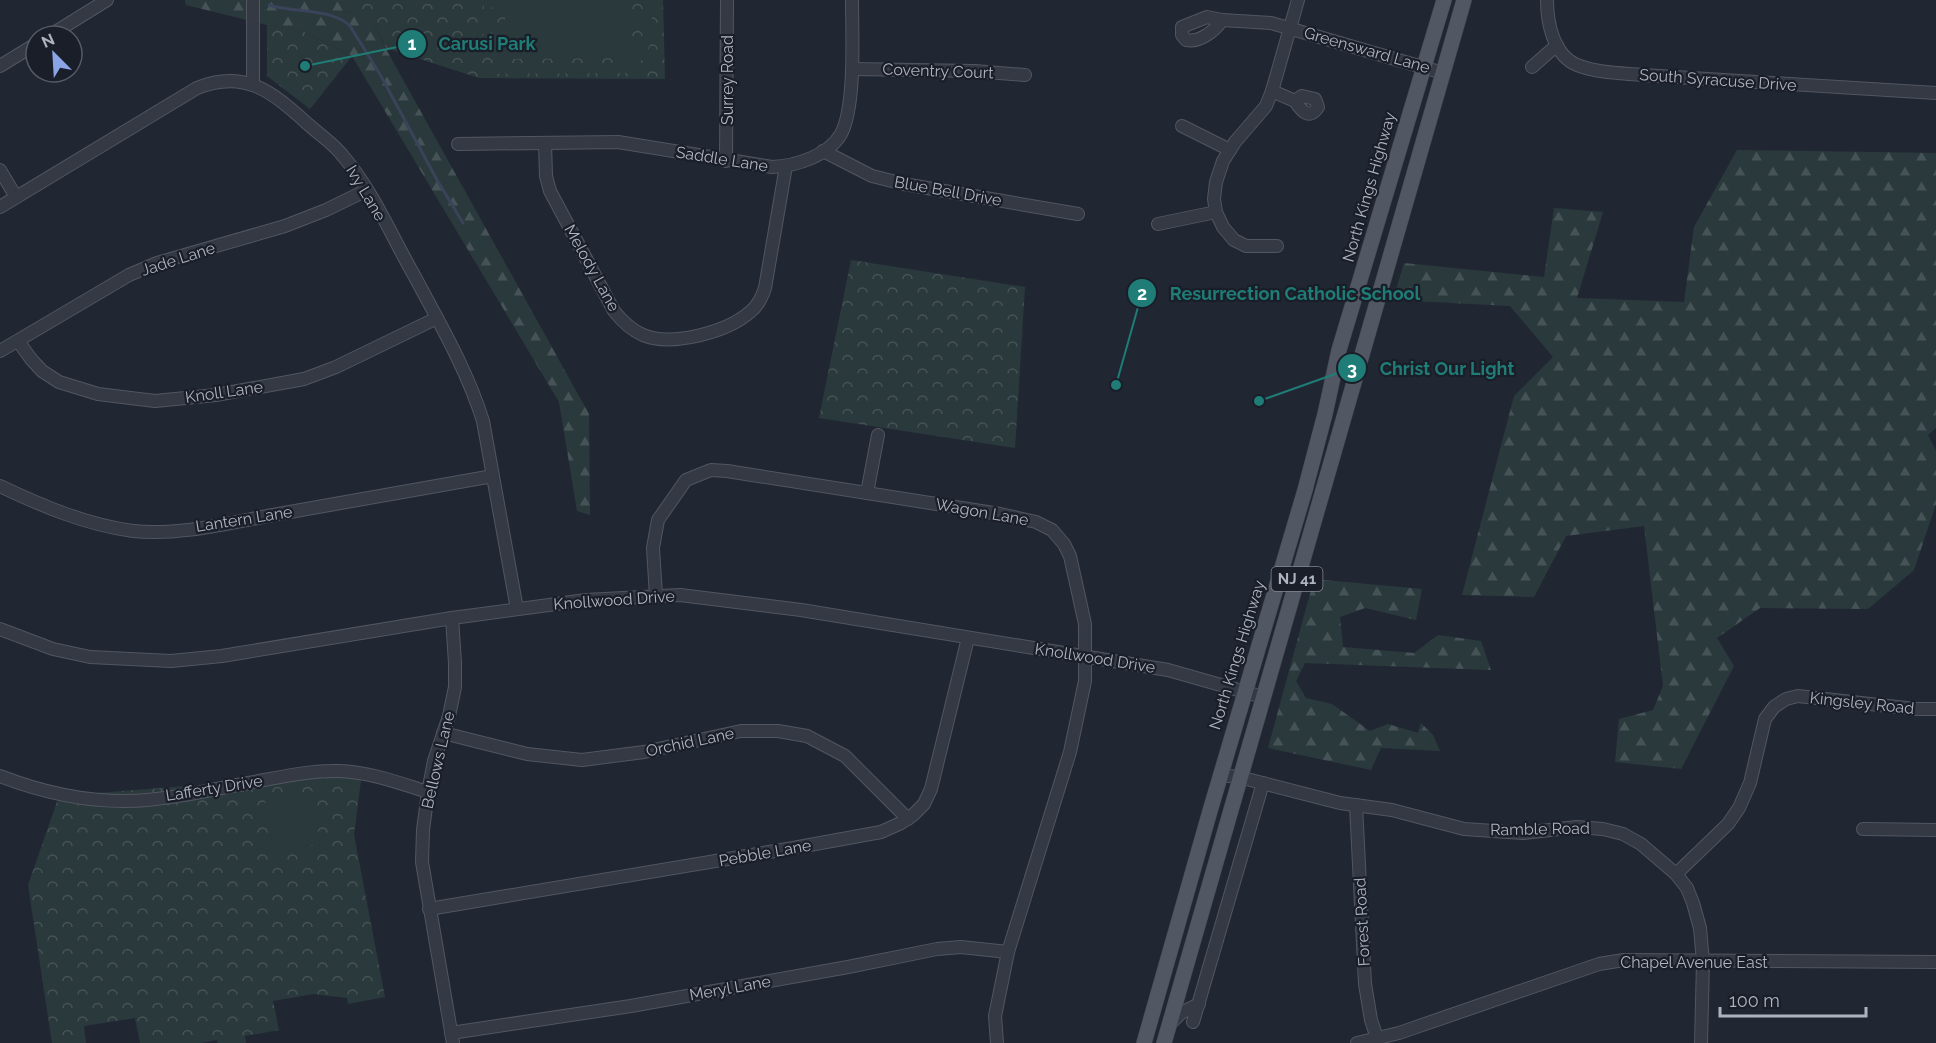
<svg xmlns="http://www.w3.org/2000/svg" width="1936" height="1043" viewBox="0 0 1936 1043" font-family="Raleway,sans-serif">
<defs>
<pattern id="forest-firs" width="22" height="20" patternUnits="userSpaceOnUse" patternTransform="scale(1.5)"><rect width="22" height="20" fill="#2a393b"/><path d="M5 1l3.5 6h-7zM16 11l3.5 6h-7z" fill="#465356"/></pattern>
<pattern id="park-crowns" width="20" height="18" patternUnits="userSpaceOnUse" patternTransform="scale(1.5)"><rect width="20" height="18" fill="#2a393b"/><path d="M2 6a3 3 0 1 1 6 0M12 15a3 3 0 1 1 6 0" fill="none" stroke="#465356"/></pattern>
</defs>
<rect width="100%" height="100%" fill="#212732"/>
<g fill="url(#forest-firs)">
<polygon points="185,0 342,0 343,11 373,22 386,49 589,414 590,515 577,511 559,402 352,56 302,31 267,25 186,5"/>
<polygon points="1737,150 1936,153 1936,428 1928,435 1936,451 1936,504 1914,570 1868,609 1760,608 1717,638 1734,666 1681,769 1615,762 1619,719 1653,710 1663,686 1644,526 1566,536 1534,597 1462,595 1514,396 1553,357 1510,306 1393,300 1404,263 1544,277 1554,208 1603,212 1577,298 1684,302 1694,227"/>
<polygon points="1314,579 1422,589 1416,620 1365,608 1340,617 1343,647 1414,653 1438,635 1481,641 1491,670 1305,663 1296,681 1306,698 1332,704 1370,731 1388,724 1418,733 1421,723 1433,735 1440,751 1381,748 1371,770 1268,748"/>
</g>
<g fill="url(#park-crowns)">
<polygon points="342,0 663,0 665,79 479,78 386,48 373,22 343,11"/>
<polygon points="267,25 302,31 352,56 310,109 267,76"/>
<polygon points="851,260 1025,287 1015,448 819,418"/>
<polygon points="362,772 354,835 385,997 348,1004 347,998 313,994 273,1001 279,1030 245,1036 246,1043 218,1043 217,1040 201,1043 140,1043 135,1018 84,1026 86,1043 52,1043 28,885 59,796"/>
</g>
<g fill="#2a393b">
<path d="M485,0H493C488,24 487,62 519,65L616,64C650,59 645,26 642,0H650C653,21 655,47 639,63H643V73L482,74V65H497C480,50 481,20 485,0Z"/>
<polygon points="505,0 628,0 628,58 505,59"/>
<polygon points="312,791 320,844 273,851 265,800"/>
</g>
<g fill="none" stroke-linecap="round" stroke-linejoin="round">
<path stroke="#39435a" stroke-width="3" d="M269,5C294,13 332,8 350,26L381,76L437,180L463,223"/>
<defs>
<g id="minor">
<polyline points="253,0 253,85"/>
<path d="M1547,0C1547,22 1553,55 1577,65C1597,73 1621,73 1643,75L1936,93"/>
<path d="M1207,17L1222,20C1215,31 1199,43 1186,40L1182,35V27Z"/>
<polyline points="1222,20 1271,23 1443,73"/>
<polyline points="49,36 107,0"/>
<polyline points="0,66 36,44"/>
<polyline points="1532,67 1557,45"/>
<polyline points="852,69 974,71 1025,75"/>
<polyline points="1272,91 1295,101"/>
<path d="M1302,96L1315,99L1318,107C1309,121 1301,110 1295,101Z"/>
<polyline points="1182,126 1230,150"/>
<path d="M545,143L546,176L550,191L614,311C622,321 631,330 643,335C672,347 727,332 750,312C758,306 762,297 765,288L786,166"/>
<path d="M458,144L618,142L772,167C796,166 828,156 841,134C856,106 852,33 852,0"/>
<polyline points="823,151 872,176 904,184 1078,214"/>
<polyline points="726,161 727,0"/>
<polyline points="0,170 16,197"/>
<path d="M0,207L197,88C247,68 274,94 309,125C320,135 334,144 343,156C373,191 392,237 415,277C440,324 467,370 483,421L517,609"/>
<polyline points="1158,224 1216,212"/>
<polyline points="1277,246 1246,246 1234,240 1223,227 1216,212 1214,199 1216,182 1223,161 1235,142 1266,106 1272,91 1298,0"/>
<polyline points="18,341 31,359 42,371 59,382 98,394 155,401 216,395 304,379 336,367 437,318"/>
<polyline points="0,351 129,275 157,263 285,226 326,210 367,190"/>
<path d="M0,486C42,506 87,525 133,531C178,536 229,523 273,515C347,502 420,489 493,476"/>
<polyline points="867,493 878,435"/>
<polyline points="656,596 653,548 658,520 686,480 711,470 727,471 1000,514 1036,522 1052,530 1064,544 1070,556 1085,624 1085,681 1070,752 1008,952 995,1016 997,1043"/>
<polyline points="452,618 455,663 455,687 449,716 434,761 428,792 423,830 422,862 453,1043"/>
<polyline points="0,629 53,649 90,657 171,661 222,656 452,618 586,600 680,595 801,610 1168,670 1263,697"/>
<polyline points="443,733 527,754 582,760 644,752 741,731 778,731 807,736 845,756 908,819"/>
<polyline points="1220,775 1239,777 1340,803 1392,810 1464,829 1523,833 1577,827 1603,829 1623,834 1641,844 1676,874 1687,888 1693,903 1700,928 1703,962 1701,1043"/>
<path d="M0,776C41,792 81,801 125,801C164,801 209,790 248,783C278,778 308,770 339,771C370,772 399,783 428,792"/>
<polyline points="1356,805 1365,984 1371,1020 1377,1038"/>
<polyline points="1863,829 1936,830"/>
<polyline points="1676,874 1728,824 1739,808 1750,783 1765,719 1774,707 1786,699 1798,696 1915,709 1936,709"/>
<polyline points="429,909 793,848 881,832 901,823 913,815 924,804 931,789 968,638"/>
<polyline points="1193,1022 1263,783"/>
<polyline points="1170,1024 1181,1013 1199,1004"/>
<polyline points="451,1033 631,1006 848,967 937,949 961,947 1008,952"/>
<polyline points="1357,1043 1399,1033 1599,964 1624,960 1936,962"/>
</g>
<g id="major">
<polyline points="1144,1043 1210,811 1305,490 1325,414 1339,350 1444,0"/>
<polyline points="1164,1043 1464,0"/>
</g>
</defs>
<use href="#minor" stroke="#525661" stroke-width="14"/>
<use href="#major" stroke="#3e424d" stroke-width="16"/>
<use href="#minor" stroke="#343943" stroke-width="12"/>
<use href="#major" stroke="#525863" stroke-width="15"/>
</g>
<g text-anchor="middle" dominant-baseline="central" stroke-width="4.5" stroke-linejoin="round" paint-order="stroke">
<rect fill="#1a1e28" stroke="#828692" stroke-width="1.5" x="1271.5" y="567" width="51" height="24" rx="4.5"/>
<g font-size="15" font-weight="bold" fill="#afb3c0">
<text x="1297" y="579">NJ 41</text>
</g>
<g font-size="16" fill="#afb3c0" stroke="#1a1e28">
<text transform="translate(1367 50) rotate(16)">Greensward Lane</text>
<text transform="translate(938 71) rotate(2)">Coventry Court</text>
<text transform="translate(727 80) rotate(-90)">Surrey Road</text>
<text transform="translate(1718 80) rotate(4)">South Syracuse Drive</text>
<text transform="translate(722 159) rotate(9)">Saddle Lane</text>
<text transform="translate(1369 187) rotate(-74)">North Kings Highway</text>
<text transform="translate(948 191) rotate(10)">Blue Bell Drive</text>
<text transform="translate(366 193) rotate(59)">Ivy Lane</text>
<text transform="translate(178 259) rotate(-18)">Jade Lane</text>
<text transform="translate(592 268) rotate(61)">Melody Lane</text>
<text transform="translate(224 392) rotate(-8)">Knoll Lane</text>
<text transform="translate(982 512) rotate(10)">Wagon Lane</text>
<text transform="translate(244 519) rotate(-9)">Lantern Lane</text>
<text transform="translate(614 600) rotate(-4)">Knollwood Drive</text>
<text transform="translate(1237 655) rotate(-73)">North Kings Highway</text>
<text transform="translate(1095 658) rotate(9)">Knollwood Drive</text>
<text transform="translate(1862 703) rotate(6)">Kingsley Road</text>
<text transform="translate(690 742) rotate(-12)">Orchid Lane</text>
<text transform="translate(438 760) rotate(-77)">Bellows Lane</text>
<text transform="translate(214 788) rotate(-9)">Lafferty Drive</text>
<text transform="translate(1540 829) rotate(-1)">Ramble Road</text>
<text transform="translate(765 853) rotate(-10)">Pebble Lane</text>
<text transform="translate(1362 922) rotate(-93)">Forest Road</text>
<text x="1694" y="962">Chapel Avenue East</text>
<text transform="translate(730 988) rotate(-10)">Meryl Lane</text>
</g>
</g>
<path fill="none" stroke="#1f7c76" stroke-width="2" d="M305 66L412 44M1116 385L1142 293M1259 401L1352 368"/>
<g fill="#1f7c76" stroke="#1a1e28" stroke-width="2">
<circle cx="305" cy="66" r="6"/>
<circle cx="1116" cy="385" r="6"/>
<circle cx="1259" cy="401" r="6"/>
<circle cx="412" cy="44" r="15"/>
<circle cx="1142" cy="293" r="15"/>
<circle cx="1352" cy="368" r="15"/>
</g>
<g font-size="18" text-anchor="middle" font-weight="bold" fill="#fff">
<text x="412" y="50">1</text>
<text x="1142" y="300">2</text>
<text x="1352" y="375">3</text>
</g>
<g font-size="18" text-anchor="middle" font-weight="bold" fill="#1f7c76" stroke="#1a1e28" stroke-width="4.5" stroke-linejoin="round" paint-order="stroke">
<text x="487" y="50">Carusi Park</text>
<text x="1295" y="300">Resurrection Catholic School</text>
<text x="1447" y="375">Christ Our Light</text>
</g>
<g transform="translate(54 54) rotate(336)"><circle r="28" fill="#1a1e28" stroke="#565a65" stroke-width="1.5"/>
<path d="M0-4.5L10 22L0 15L-10 22Z" fill="#8ba4e8"/>
<text y="-9" font-size="16" font-weight="bold" text-anchor="middle" fill="#afb3c0">N</text>
</g>
<path d="M1720 1007v9h146v-9" fill="none" stroke="#afb3c0" stroke-width="3"/>
<text x="1729" y="1007" font-size="18" fill="#afb3c0" stroke="#1a1e28" stroke-width="4.5" paint-order="stroke">100 m</text>
</svg>
